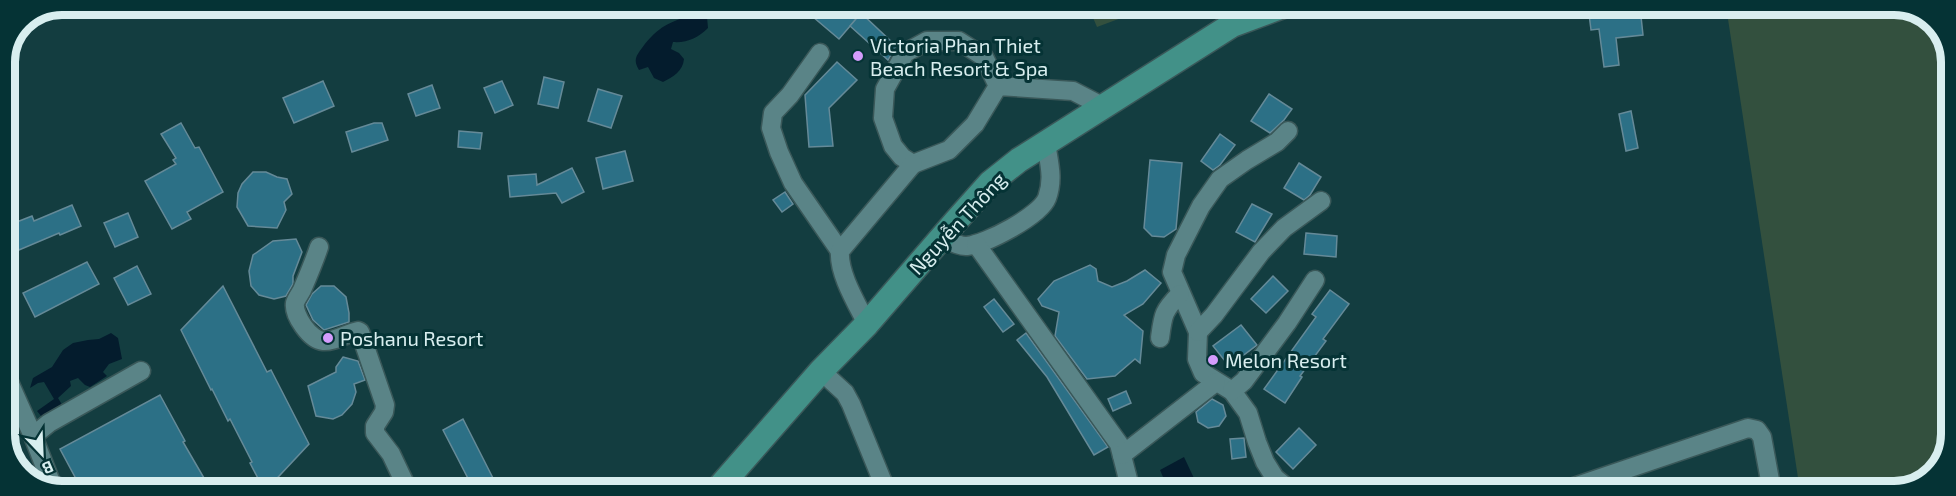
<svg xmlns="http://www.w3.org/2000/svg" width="1956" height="496" viewBox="0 0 1956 496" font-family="'Exo 2',sans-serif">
<rect width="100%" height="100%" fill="#133d40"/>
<g fill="#33503e">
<polygon points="1088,6 1129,6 1132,14 1097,27"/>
<polygon points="1726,6 1909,6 1938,24 1951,58 1950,449 1929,479 1895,491 1800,491"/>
</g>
<g fill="#041c2d">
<polygon points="196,5 323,5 201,11"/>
<path d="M695,14L707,17L708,28C698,38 687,43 673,42L671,49L679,53L684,59C683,71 673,77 663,82L654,78L648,67L639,70C633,60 636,56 642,48C658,26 670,22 695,14Z"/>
<polygon points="111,333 118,338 122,359 109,364 103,372 107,376 90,387 85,385 78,378 70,381 71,386 58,398 64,408 49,426 37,411 54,399 44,382 38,383 30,388 33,378 52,367 63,350 73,343 88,340 99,339"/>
<polygon points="1184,457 1200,491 1169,491 1160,470"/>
</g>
<g fill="#2c7086" stroke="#658a98" stroke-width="1.5">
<polygon points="799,5 842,5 857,18 839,39"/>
<polygon points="1640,7 1643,35 1616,38 1619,65 1604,67 1599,29 1591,30 1589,14"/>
<polygon points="861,13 896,46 888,60 850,26"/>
<polygon points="837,62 857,80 829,108 833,146 809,147 805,95"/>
<polygon points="544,77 564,82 558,108 538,104"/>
<polygon points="323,81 334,106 294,123 283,98"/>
<polygon points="502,81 513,105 495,113 484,88"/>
<polygon points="432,85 440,108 416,116 408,94"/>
<polygon points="598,89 622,96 611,128 588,121"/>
<polygon points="1269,94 1292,109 1284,120 1270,133 1251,121"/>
<polygon points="1631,111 1638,148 1626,151 1619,114"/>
<polygon points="181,123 195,148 199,147 223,192 187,212 191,219 172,229 145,181 176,164 173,160 176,158 161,134"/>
<polygon points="374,123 382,123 388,140 352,152 346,132"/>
<polygon points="459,131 482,133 480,149 458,147"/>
<polygon points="1220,134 1235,145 1220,165 1213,170 1201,161"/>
<polygon points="625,151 633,181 603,189 596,158"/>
<polygon points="1150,160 1182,163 1176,229 1164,237 1152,236 1144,228"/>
<polygon points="1299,163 1321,177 1310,195 1304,200 1284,188"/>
<polygon points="572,168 584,192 562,203 556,193 510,197 508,176 536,174 537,185"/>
<polygon points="253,172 266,172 277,177 287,179 292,194 284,202 286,210 277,228 248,226 237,207 238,193 242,184"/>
<polygon points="785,192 793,204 782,212 773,200"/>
<polygon points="1252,204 1272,214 1255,242 1236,232"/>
<polygon points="72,205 81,226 60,235 59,233 19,250 9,225 32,216 34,221"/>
<polygon points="128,213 138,237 115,247 104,223"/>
<polygon points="1306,233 1337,236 1336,257 1304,254"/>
<polygon points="296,239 302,252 293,276 293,284 286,296 274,299 259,295 251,286 249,271 253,255 273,241"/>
<polygon points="87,262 99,284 35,317 23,293"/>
<polygon points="1090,265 1096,269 1098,281 1112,287 1127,281 1145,270 1161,283 1143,304 1124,315 1143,331 1140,363 1135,359 1115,376 1087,379 1055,336 1059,312 1042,306 1038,299 1054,281"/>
<polygon points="137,266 151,294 128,305 114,278"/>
<polygon points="1273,276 1288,291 1266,313 1251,299"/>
<polygon points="223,286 267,372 271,370 309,444 266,490 264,490 250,463 252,462 230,419 228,421 212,389 211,390 181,330"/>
<polygon points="321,286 334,286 346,297 349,313 349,322 324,330 313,320 306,305 312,294"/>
<polygon points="1330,290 1349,304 1323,339 1326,341 1300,376 1302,377 1285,403 1264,389 1316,317 1312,314"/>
<polygon points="994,299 1014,324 1003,332 984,307"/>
<polygon points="1241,325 1257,345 1229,366 1213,346"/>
<polygon points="1026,333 1108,447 1094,455 1047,377 1017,340"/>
<polygon points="343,357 358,361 365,380 354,384 356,392 352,404 342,415 333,419 316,416 308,386 336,372 336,367"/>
<polygon points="1126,391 1131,403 1113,411 1108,399"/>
<polygon points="160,395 185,441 183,442 204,478 184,490 82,490 60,449"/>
<polygon points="1212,399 1223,405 1226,416 1219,426 1208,428 1198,422 1196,412"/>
<polygon points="463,419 499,490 474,490 443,430"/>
<polygon points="1299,428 1316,445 1293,469 1276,452"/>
<polygon points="1244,438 1246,457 1232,459 1230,439"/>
</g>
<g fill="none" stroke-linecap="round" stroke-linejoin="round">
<defs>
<g id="minor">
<polyline points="820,53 790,95 773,113 771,128 779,152 793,183 840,251"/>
<polyline points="998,86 975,124 949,150 913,164 902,157 893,146 883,118 885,89 905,53 927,41 959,41 984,57 998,86 1073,91 1104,107"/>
<polyline points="1288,131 1277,142 1247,160 1220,179 1201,206 1176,255 1172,272 1198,332 1197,359 1203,373 1232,391 1248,413 1257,442 1265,462 1275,478 1291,491"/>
<path d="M941,237C948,240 960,247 967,246C986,244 1040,216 1047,198C1054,179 1049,163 1046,143"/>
<polyline points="976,244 1119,444 1131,491"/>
<path d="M319,247C314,262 308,276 302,290C300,294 296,299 295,303C293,315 310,340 323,341C335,342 347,333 358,331L360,332L385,405L384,412L375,426V433L391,454L408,490"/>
<path d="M867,324C857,304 838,273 840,251L913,164"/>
<polyline points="1198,332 1214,315 1261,252 1284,228 1321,201"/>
<path d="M1160,338C1163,315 1163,311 1180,294"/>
<polyline points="821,371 845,393 851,404 886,490"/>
<polyline points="5,373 33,436 54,490"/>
<polyline points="1232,391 1244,381 1287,323 1315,280"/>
<polyline points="33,436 49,423 141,371"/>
<polyline points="1122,455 1216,382"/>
<polyline points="1562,491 1748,428 1757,430 1762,437 1772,491"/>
</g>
<polyline id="major" points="717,490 821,371 867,324 956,221 990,183 1019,160 1232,25 1283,6"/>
</defs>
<use href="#minor" stroke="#3a5859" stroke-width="21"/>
<use href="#major" stroke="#3a5859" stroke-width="27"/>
<use href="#minor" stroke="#5a8487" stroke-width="18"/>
<use href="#major" stroke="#429188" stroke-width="24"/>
</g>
<g fill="#d49cfc" stroke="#053335" stroke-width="2">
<circle cx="858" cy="56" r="6"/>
<circle cx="328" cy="338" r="6"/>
<circle cx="1213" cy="360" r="6"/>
</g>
<g text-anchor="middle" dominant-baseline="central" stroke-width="6" stroke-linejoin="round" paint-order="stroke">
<g font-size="20" fill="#d8eeef" stroke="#053335" text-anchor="start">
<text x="870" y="45">Victoria Phan Thiet<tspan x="870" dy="23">Beach Resort &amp; Spa</tspan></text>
<text x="340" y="338">Poshanu Resort</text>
<text x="1225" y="360">Melon Resort</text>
</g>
<g font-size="20" fill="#d8eeef" stroke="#053335">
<text transform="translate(957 223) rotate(-47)">Nguyễn Thông</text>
</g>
</g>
<path d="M0 0H1956V496H0ZM62 15H1894A47 47 0 0 1 1941 62V434A47 47 0 0 1 1894 481H62A47 47 0 0 1 15 434V62A47 47 0 0 1 62 15Z" fill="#053335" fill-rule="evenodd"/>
<path fill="none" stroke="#d8eeef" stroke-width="8" d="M62 15H1894A47 47 0 0 1 1941 62V434A47 47 0 0 1 1894 481H62A47 47 0 0 1 15 434V62A47 47 0 0 1 62 15Z"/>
<g transform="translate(42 454) rotate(157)" stroke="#053335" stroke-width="4.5" paint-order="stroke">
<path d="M0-4.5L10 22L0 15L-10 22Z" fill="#d8eeef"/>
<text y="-9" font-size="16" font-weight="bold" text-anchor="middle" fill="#d8eeef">B</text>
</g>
</svg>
